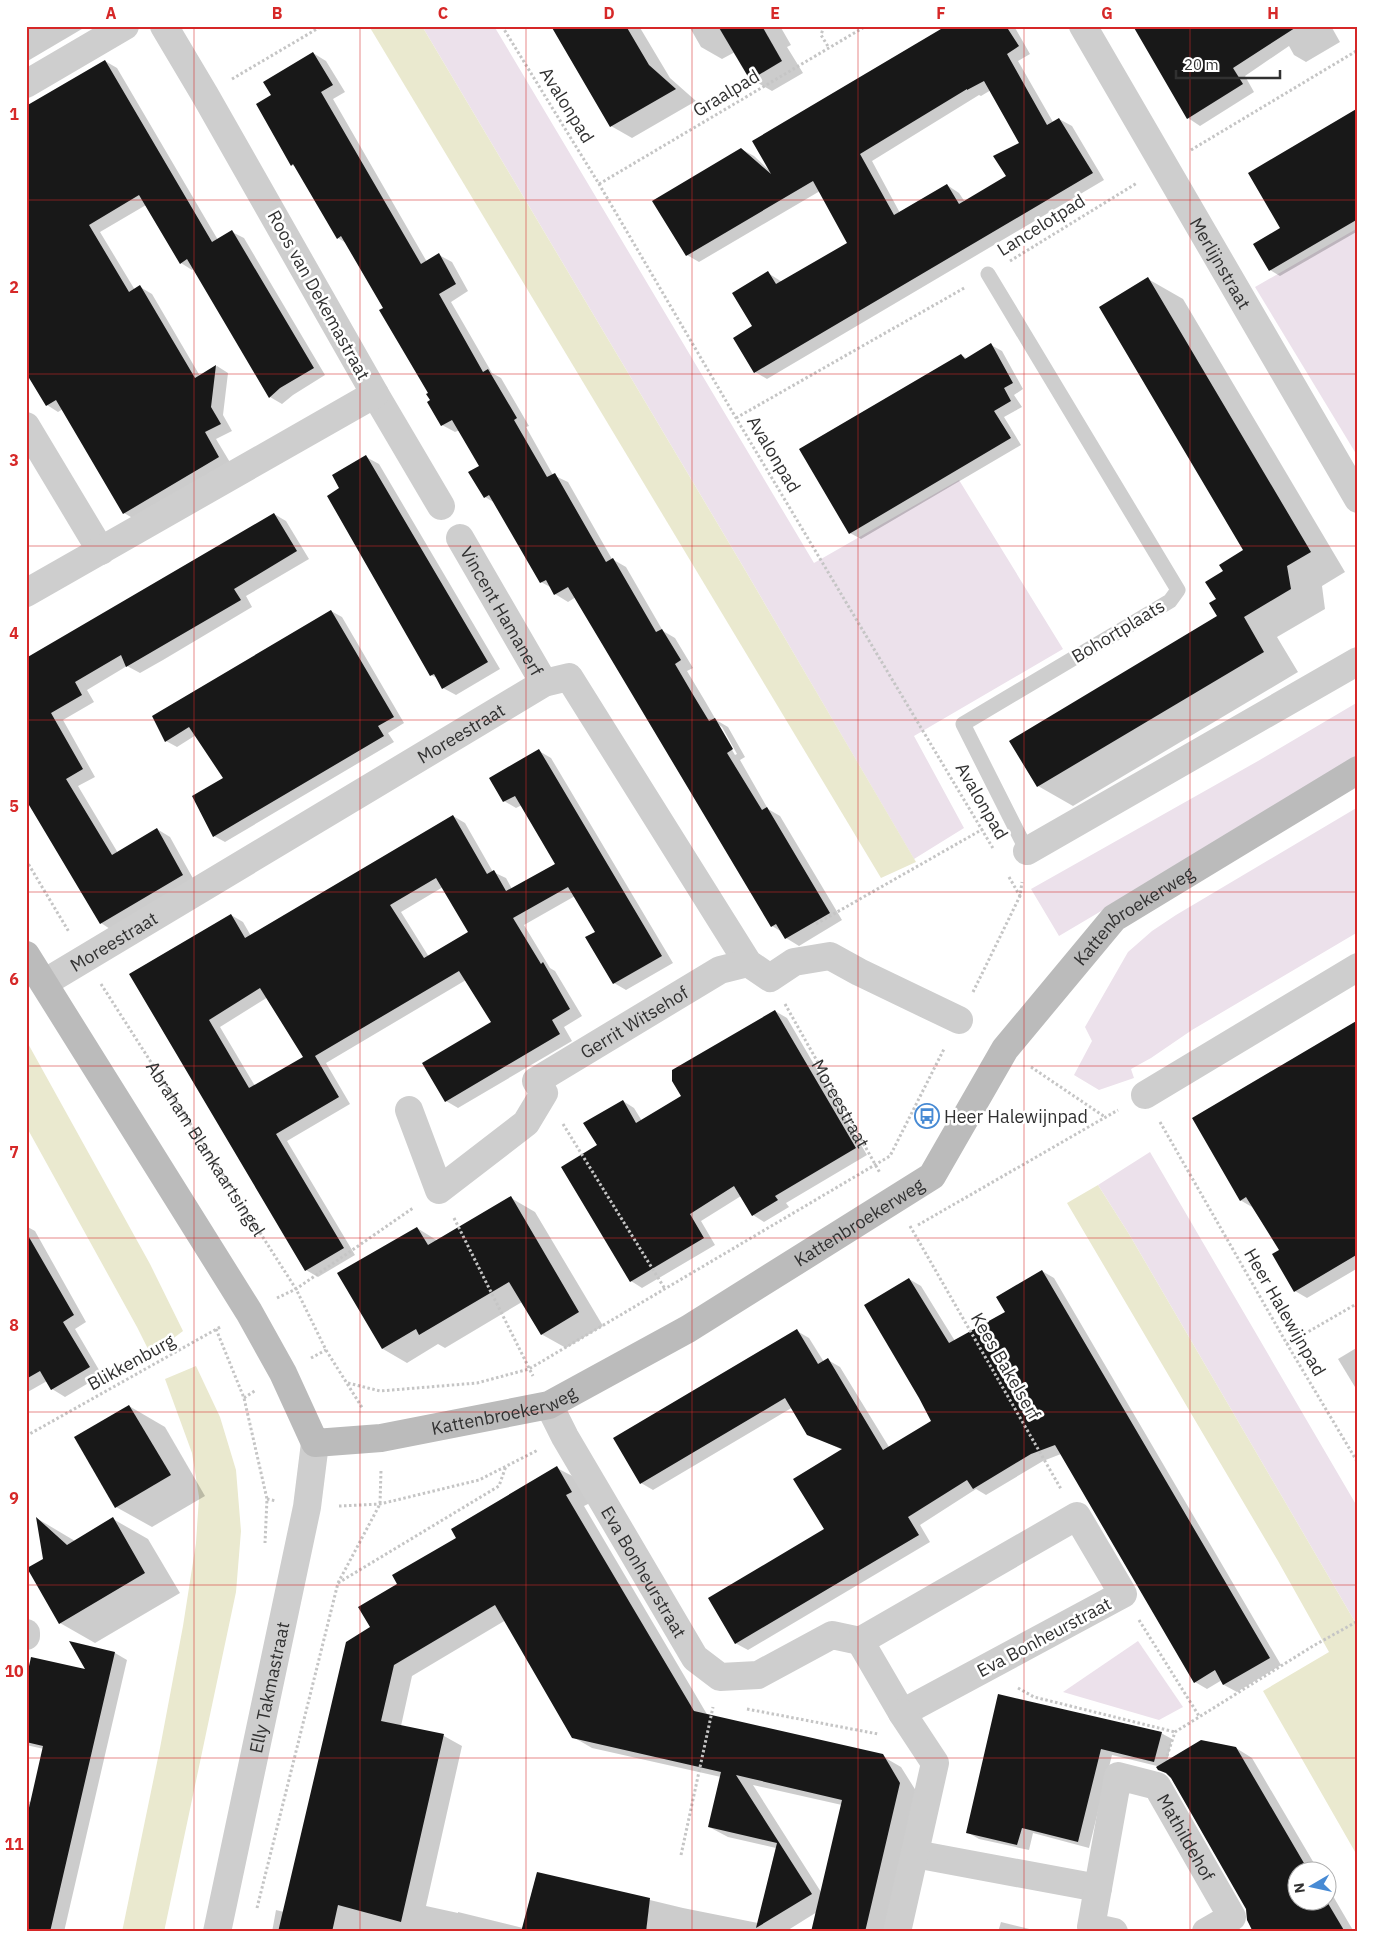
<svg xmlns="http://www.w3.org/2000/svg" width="1384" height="1958" viewBox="0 0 1384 1958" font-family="'IBM Plex Sans',sans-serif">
<rect width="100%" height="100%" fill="#fff"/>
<g fill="#ece1eb">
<polygon points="422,26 494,26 814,563 959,480 1063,649 914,736 964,828 914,859 741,563"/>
<polygon points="1358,228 1358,457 1255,287"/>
<polygon points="1358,702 1358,759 1059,936 1031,889 1258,761"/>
<polygon points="1358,807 1358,932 1192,1030 1151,1058 1131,1069 1134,1078 1099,1090 1074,1075 1092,1041 1085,1027 1128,952 1152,931 1176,915"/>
<polygon points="1150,1152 1358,1508 1358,1627 1129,1234 1098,1185"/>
<polygon points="1138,1641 1183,1707 1159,1720 1063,1692"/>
</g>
<g fill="#eae9cf">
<polygon points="369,26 422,26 741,563 916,862 881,878"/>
<polygon points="26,1040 150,1264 183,1331 167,1343 149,1351 137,1327 26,1126"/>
<polygon points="1098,1185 1129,1234 1358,1627 1358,1857 1263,1691 1329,1652 1278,1561 1067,1203"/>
<polygon points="196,1366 220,1417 236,1470 241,1531 236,1592 164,1932 122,1932 160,1748 183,1626 196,1543 199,1497 192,1453 165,1379"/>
</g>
<g fill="#0003" fill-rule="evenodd">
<polygon points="26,26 87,26 26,62"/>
<polygon points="552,26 639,26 670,78 696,101 632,138 611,126"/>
<polygon points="689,26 780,26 791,45 787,47 803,73 772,91 751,79 735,52 722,59 701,47"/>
<path d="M948,26H1014L1030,54L1018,61L1053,122L1059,119L1072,126L1104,180L767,379L755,372L754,327L768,273L782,282L849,244L820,191L699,262L687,255L741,149L754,156L770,171ZM991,90L1021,143L1007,177L965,202L959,193L947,185L900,213L872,161L979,95L981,96Z"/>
<polygon points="1134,26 1331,26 1340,42 1306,62 1294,55 1289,46 1245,76 1254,92 1200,126 1188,118"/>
<path d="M313,53L326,61L345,92L333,99L427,262L439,255L452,262L468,291L451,302L492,373L501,378L529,426L526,427L553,475L568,482L612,559L626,567L663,631L675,638L693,668L687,671L705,701L716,720L728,727L745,757L740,760L768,809L780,816L842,920L799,946L786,938L782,932L772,926L576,597L568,602L555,594L552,588L541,582L495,503L485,497L470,472L481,466L460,430L455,432L442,425L429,393L385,308L346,243L338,238L297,167L292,165L273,95ZM716,723L722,727L737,754L735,755Z"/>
<polygon points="105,61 117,68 218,240 232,232 244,238 325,375 293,395 282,404 270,397 194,269 192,270 181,263 146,205 100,232 135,290 140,287 152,294 200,376 217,366 228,373 223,415 232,431 216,439 231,464 136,520 124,513 63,409 58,412 47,405"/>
<polygon points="1358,109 1358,231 1280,276 1270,270 1282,229"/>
<polygon points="1148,279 1183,299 1345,572 1322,586 1325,609 1277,637 1298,672 1073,806 1038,786 1219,617 1218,600 1225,572 1245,551"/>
<polygon points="991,345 1002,351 1023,389 1014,395 1022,407 1004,417 1021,445 861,539 850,533 961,355 968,359"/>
<polygon points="366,457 379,464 500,669 456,695 443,688 437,678 431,675 341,488"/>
<polygon points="274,514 286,521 309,559 246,596 252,607 163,660 140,673 127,666 87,690 94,702 63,720 95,777 78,786 118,853 157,829 170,837 195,882 113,931 101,923 30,805 26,802 26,660"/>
<polygon points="331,611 342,617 404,723 388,733 394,742 225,842 214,836 225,779 196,735 177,747 166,741"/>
<path d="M539,751L551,758L673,963L626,990L614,983L597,932L575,896L524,925L550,968L555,971L582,1016L564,1027L572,1041L458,1108L446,1101L492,1022L466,980L326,1063L350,1104L287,1141L355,1255L318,1277L306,1270L130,974L231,915L243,922L251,936L453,816L465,823L493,872L506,878L512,889L556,864L522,805L516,808L504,801L491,779ZM443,887L470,933L429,957L401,912ZM268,997L304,1057L255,1086L220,1027Z"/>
<polygon points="775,1011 787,1018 867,1155 786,1203 789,1207 764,1222 753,1215 741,1196 701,1221 715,1245 642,1288 631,1281 599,1146 623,1101 634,1108 642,1121 683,1096"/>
<polygon points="1358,1021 1358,1268 1307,1298 1295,1291 1273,1255 1281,1250 1252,1207 1240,1200"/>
<polygon points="511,1198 535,1212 603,1326 566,1348 541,1334 522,1302 445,1348 438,1344 407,1363 383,1349 338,1273 417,1228 438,1241"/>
<polygon points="26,1226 35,1231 86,1322 75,1329 102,1375 65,1397 52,1389 47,1381 26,1393"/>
<polygon points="1042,1271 1054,1278 1281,1665 1237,1692 1224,1685 1222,1680 1207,1689 1195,1682 1061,1454 1043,1461 986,1495 976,1489 920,1525 930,1542 748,1650 735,1643 826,1530 843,1450 808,1434 793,1407 653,1490 641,1483 797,1331 809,1338 824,1362 828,1360 840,1367 889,1447 934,1421 909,1279 921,1286 955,1341 1007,1313"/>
<polygon points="1358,1347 1358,1392 1338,1359"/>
<polygon points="129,1406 165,1427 205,1496 152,1527 116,1507"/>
<path d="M557,1468L576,1478L590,1503L584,1506L708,1716L882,1756L901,1767L918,1794L886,1932H812L817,1912L785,1932H272L276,1910L284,1912L371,1628L399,1584L458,1539ZM506,1620L573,1737L592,1748L721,1777L709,1827L728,1837L776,1848L758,1923L683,1908L538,1873L523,1928L458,1912V1913L426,1906L462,1746L444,1736L401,1726L412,1676ZM753,1785L842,1805L821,1892Z"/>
<polygon points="38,1519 75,1541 113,1519 148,1539 180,1593 95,1643 60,1623 44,1560"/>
<polygon points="72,1643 115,1653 127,1660 64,1932 26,1932 26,1801 32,1802 44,1749 26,1745 26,1690 88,1671"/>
<polygon points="999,1696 1161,1733 1172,1739 1167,1762 1236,1748 1252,1758 1318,1870 1296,1870 1296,1900 1326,1900 1326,1884 1354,1932 1255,1932 1247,1909 1170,1776 1159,1769 1157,1766 1112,1755 1089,1848 1033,1833 1029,1850 979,1839 967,1832"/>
<polygon points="1001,1922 1042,1932 998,1932"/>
</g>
<g fill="#181818" fill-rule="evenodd">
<polygon points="551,26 626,26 649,65 676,89 610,127"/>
<polygon points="718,26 762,26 782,61 750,80"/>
<path d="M946,26H1006L1019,46L1007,54L1047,125L1059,118L1093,173L754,373L733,338L752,326L732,293L768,271L776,284L847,243L813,181L686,256L652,201L741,148L771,174L752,141ZM984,81L1019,143L993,156L1006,176L959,204L947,184L894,215L860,154L967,89V90Z"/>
<polygon points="1133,26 1298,26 1233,68 1243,84 1187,119"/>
<polygon points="313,52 333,85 321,92 421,264 439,253 456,284 439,294 483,372 488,369 517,418 514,420 547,477 555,473 606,562 613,558 656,632 662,629 681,660 675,664 692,693 709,721 715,718 733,749 727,753 762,810 767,807 830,913 785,939 776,924 771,927 568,587 554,595 546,580 540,583 489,495 484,498 468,472 479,466 452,420 441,426 427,402 430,400 426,394 428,393 379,310 383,308 341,236 337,239 293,164 291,166 256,104 271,95 263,82"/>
<polygon points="105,60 212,242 232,230 314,368 280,388 269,398 187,259 180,264 139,195 89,225 129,292 140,285 195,378 216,365 211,407 221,424 205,432 219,457 123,514 56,400 46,406 26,373 26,106"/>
<polygon points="1358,108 1358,219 1269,271 1253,244 1280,228 1248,173"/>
<polygon points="1148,277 1311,552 1287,566 1291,589 1244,617 1264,652 1037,787 1009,741 1217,616 1209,603 1216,599 1205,582 1223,571 1219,565 1243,550 1099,307"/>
<polygon points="991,343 1013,383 1004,388 1011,401 994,411 1011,438 849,534 799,449 961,354 965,359"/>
<polygon points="366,455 488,662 442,689 434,674 430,676 327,496 339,488 332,475"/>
<polygon points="274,513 297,551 234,589 241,600 150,653 126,667 121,655 75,682 82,695 51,713 83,769 66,779 112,855 157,828 183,875 100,924 26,800 26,658"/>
<polygon points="331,610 394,717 378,726 384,736 213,837 192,796 223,778 189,727 165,742 152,716"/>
<path d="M539,749L662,956L613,984L585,937L595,932L568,887L513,918L541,964L543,962L570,1009L552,1020L560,1034L445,1102L422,1063L491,1022L459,971L315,1056L339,1097L276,1134L344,1248L305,1271L129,974L231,914L245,938L453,815L487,874L494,870L506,891L555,864L515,796L503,802L489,778ZM436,878L468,932L424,958L390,905ZM260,988L303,1057L249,1088L209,1020Z"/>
<polygon points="775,1010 856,1148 775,1196 778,1200 752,1216 734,1186 690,1214 704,1238 630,1282 561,1167 597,1145 583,1123 623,1100 636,1123 681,1096 672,1081 672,1070"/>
<polygon points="1358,1020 1358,1254 1294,1292 1272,1254 1279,1250 1246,1197 1240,1201 1192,1118"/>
<polygon points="511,1196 579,1312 541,1335 509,1282 419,1335 416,1329 382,1349 337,1273 417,1227 428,1245"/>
<polygon points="26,1232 74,1315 63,1322 90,1367 51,1390 40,1371 26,1379"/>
<polygon points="1042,1270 1270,1658 1223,1685 1215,1670 1194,1683 1055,1445 1031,1454 973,1489 967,1480 908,1517 919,1535 735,1644 708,1598 824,1529 793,1479 842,1449 807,1435 785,1398 640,1484 613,1438 797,1329 818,1364 828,1358 883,1450 931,1421 919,1398 864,1305 909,1278 949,1343 1005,1312 996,1297"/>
<polygon points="129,1405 171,1475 115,1508 74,1437"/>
<polygon points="557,1466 572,1492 566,1495 694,1711 883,1754 900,1783 865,1932 811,1932 842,1800 736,1775 812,1894 756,1928 777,1843 708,1827 721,1772 572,1738 495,1605 394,1665 381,1721 444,1734 401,1922 338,1905 332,1932 278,1932 346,1642 370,1627 358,1607 397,1584 392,1575 456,1538 451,1529"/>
<polygon points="36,1517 67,1545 113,1517 145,1573 59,1624 27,1568 43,1559"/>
<polygon points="69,1641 115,1652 50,1932 26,1932 26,1821 43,1746 26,1742 26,1680 31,1657 85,1669"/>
<polygon points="998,1694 1162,1732 1154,1762 1101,1749 1078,1842 1022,1828 1017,1845 966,1833"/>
<polygon points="1201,1740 1236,1747 1308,1870 1296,1870 1296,1900 1326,1900 1345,1932 1253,1932 1247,1920 1246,1909 1171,1778 1166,1773 1158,1770 1156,1767"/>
<polygon points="537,1872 650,1898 646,1932 521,1932"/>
</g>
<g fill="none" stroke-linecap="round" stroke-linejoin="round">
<g stroke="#c5c5c5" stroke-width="3" stroke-dasharray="2.5 2.5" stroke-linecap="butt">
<polyline points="502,26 599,184 736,418 994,850"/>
<polyline points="824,26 821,35 829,48"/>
<polyline points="232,79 322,26"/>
<polyline points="1191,150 1358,50"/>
<polyline points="599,184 866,26"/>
<polyline points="1010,261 1137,183"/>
<polyline points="736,418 966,287"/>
<polyline points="26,860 69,932"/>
<polyline points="1009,877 1020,896"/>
<polyline points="816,924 983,829"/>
<path id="s1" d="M101,984L296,1289L326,1350L363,1409"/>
<polyline points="973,992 1020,896 1022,882"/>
<path id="s2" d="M785,1004L880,1173"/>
<polyline points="1031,1067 1105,1117"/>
<polyline points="1160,1122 1287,1344 1358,1463"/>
<polyline points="563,1124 665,1289"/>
<polyline points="454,1218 533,1376"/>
<polyline points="918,1225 1118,1110"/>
<polyline points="910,1226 1061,1489"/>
<polyline points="277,1298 296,1289 413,1208"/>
<polyline points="216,1329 244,1398 267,1499 265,1543"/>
<polyline points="1287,1344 1358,1303"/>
<polyline points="311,1358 326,1350"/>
<polyline points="348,1383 380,1391 477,1383 529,1369 890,1156 944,1049"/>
<polyline points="244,1398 256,1390"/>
<polyline points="26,1436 222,1326"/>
<polyline points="267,1499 276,1501"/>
<polyline points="339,1506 380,1504 479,1480 538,1450"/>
<polyline points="338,1583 499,1486 506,1466"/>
<polyline points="1139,1620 1199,1716"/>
<polyline points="1018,1688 1034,1697 1175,1732"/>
<polyline points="747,1709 878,1734"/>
<polyline points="1167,1756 1175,1732 1313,1646 1358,1621"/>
<polyline points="681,1855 713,1707"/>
<polyline points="257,1908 338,1583 380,1504 381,1470"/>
</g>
<polyline stroke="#cecece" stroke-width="15" points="988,274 1178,590 1170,601 963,724 1027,851"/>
<g stroke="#cecece" stroke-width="28">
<path id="s3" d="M1083,26L1358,499"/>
<polyline points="26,84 125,26"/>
<polyline points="375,394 441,506"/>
<polyline points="26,426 101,551"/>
<path id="s4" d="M460,538L544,683"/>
<polyline points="26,593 375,394 205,95 164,26"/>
<polyline points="1027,851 1358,661"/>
<path id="s5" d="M44,983L544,683L569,677L748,963L770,978L794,962L830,956L859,972L959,1020"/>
<polyline points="1145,1095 1358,967"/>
<path id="s6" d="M409,1110L439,1190L526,1123L544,1093L536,1081L720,970L748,963"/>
<path id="s7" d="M549,1405L565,1437L695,1658L720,1677L758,1675L832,1635L860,1641"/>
<polygon points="1077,1516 1123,1594 902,1713 860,1641"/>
<polyline points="26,1633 26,1636"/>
<polyline points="915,1854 1098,1888"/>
<path id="s8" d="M217,1932L307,1507L315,1443"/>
<polyline points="897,1932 935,1763 902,1713"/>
<path id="s9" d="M1114,1932L1091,1927L1118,1776L1157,1786L1232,1917L1206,1932"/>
</g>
<path stroke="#bbb" stroke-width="28" id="s10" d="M26,955L249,1312L283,1373L315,1443L381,1438L549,1405L688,1329L932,1176L1005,1049L1114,918L1358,770"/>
</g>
<path fill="none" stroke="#d62828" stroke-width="1" stroke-opacity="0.55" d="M194,26V1932M360,26V1932M526,26V1932M692,26V1932M858,26V1932M1024,26V1932M1190,26V1932M26,200H1358M26,374H1358M26,546H1358M26,720H1358M26,892H1358M26,1066H1358M26,1238H1358M26,1412H1358M26,1585H1358M26,1758H1358"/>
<defs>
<symbol id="bus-ring" viewBox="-11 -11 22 22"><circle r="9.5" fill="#fff" stroke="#478ad4" stroke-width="1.5"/><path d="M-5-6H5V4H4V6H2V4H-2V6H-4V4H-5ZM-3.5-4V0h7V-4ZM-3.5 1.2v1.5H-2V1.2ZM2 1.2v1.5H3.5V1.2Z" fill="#478ad4"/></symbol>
</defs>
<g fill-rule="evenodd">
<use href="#bus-ring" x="913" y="1102" width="28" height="28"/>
</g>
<g text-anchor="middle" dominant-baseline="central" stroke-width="5" stroke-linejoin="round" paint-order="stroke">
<g font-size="18" fill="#313131" stroke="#fff">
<text transform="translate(726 93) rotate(-31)">Graalpad</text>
<text transform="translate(567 105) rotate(58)">Avalonpad</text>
<text transform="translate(1041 225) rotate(-32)">Lancelotpad</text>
<text stroke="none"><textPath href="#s3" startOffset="274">Merlijnstraat</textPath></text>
<text transform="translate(319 295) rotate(61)">Roos van Dekemastraat</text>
<text transform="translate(774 454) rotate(59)">Avalonpad</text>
<text stroke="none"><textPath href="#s4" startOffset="84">Vincent Hamanerf</textPath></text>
<text transform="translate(1118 631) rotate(-31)">Bohortplaats</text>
<text stroke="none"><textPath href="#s5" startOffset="486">Moreestraat</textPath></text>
<text transform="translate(982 801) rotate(60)">Avalonpad</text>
<text stroke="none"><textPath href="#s10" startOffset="1585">Kattenbroekerweg</textPath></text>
<text stroke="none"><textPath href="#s5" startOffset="81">Moreestraat</textPath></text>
<text stroke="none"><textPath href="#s6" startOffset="359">Gerrit Witsehof</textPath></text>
<text stroke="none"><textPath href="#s2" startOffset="114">Moreestraat</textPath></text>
<text stroke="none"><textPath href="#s1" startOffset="195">Abraham Blankaartsingel</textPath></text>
<text stroke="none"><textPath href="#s10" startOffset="1165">Kattenbroekerweg</textPath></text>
<text transform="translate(1285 1312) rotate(60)">Heer Halewijnpad</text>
<text transform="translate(131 1362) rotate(-29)">Blikkenburg</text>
<text transform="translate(1006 1366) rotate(60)">Kees Bakelserf</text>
<text stroke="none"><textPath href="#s10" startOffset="760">Kattenbroekerweg</textPath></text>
<text stroke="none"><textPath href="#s7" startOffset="192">Eva Bonheurstraat</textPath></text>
<text transform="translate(1044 1637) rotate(-28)">Eva Bonheurstraat</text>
<text stroke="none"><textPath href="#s8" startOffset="250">Elly Takmastraat</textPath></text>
<text stroke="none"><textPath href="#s9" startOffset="276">Mathildehof</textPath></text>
</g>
<g font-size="18" fill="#313131" stroke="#fff" text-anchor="start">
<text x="944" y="1116">Heer Halewijnpad</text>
</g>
</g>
<rect width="1384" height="1958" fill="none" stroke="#ffffff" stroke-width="55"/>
<g transform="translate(1312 1886) rotate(261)"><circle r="24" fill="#ffffff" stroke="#adadad"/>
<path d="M0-4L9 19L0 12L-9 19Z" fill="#478ad4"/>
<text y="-8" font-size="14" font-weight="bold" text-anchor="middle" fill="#313131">N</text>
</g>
<path d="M1176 70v8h104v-8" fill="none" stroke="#313131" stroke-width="2.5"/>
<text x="1184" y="70" font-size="15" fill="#313131" stroke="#ffffff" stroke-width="4" paint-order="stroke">20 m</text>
<rect x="28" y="28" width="1328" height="1902" fill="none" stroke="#d62828" stroke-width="2"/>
<g font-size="16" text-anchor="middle" font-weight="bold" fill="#d62828">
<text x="111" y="19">A</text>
<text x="277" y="19">B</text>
<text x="443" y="19">C</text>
<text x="609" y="19">D</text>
<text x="775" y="19">E</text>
<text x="941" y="19">F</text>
<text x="1107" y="19">G</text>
<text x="1273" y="19">H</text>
<text x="14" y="120">1</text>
<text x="14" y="293">2</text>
<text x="14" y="466">3</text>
<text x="14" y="639">4</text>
<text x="14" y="812">5</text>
<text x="14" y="985">6</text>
<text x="14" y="1158">7</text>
<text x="14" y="1331">8</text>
<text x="14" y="1504">9</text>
<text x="14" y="1677">10</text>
<text x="14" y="1850">11</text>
</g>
</svg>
